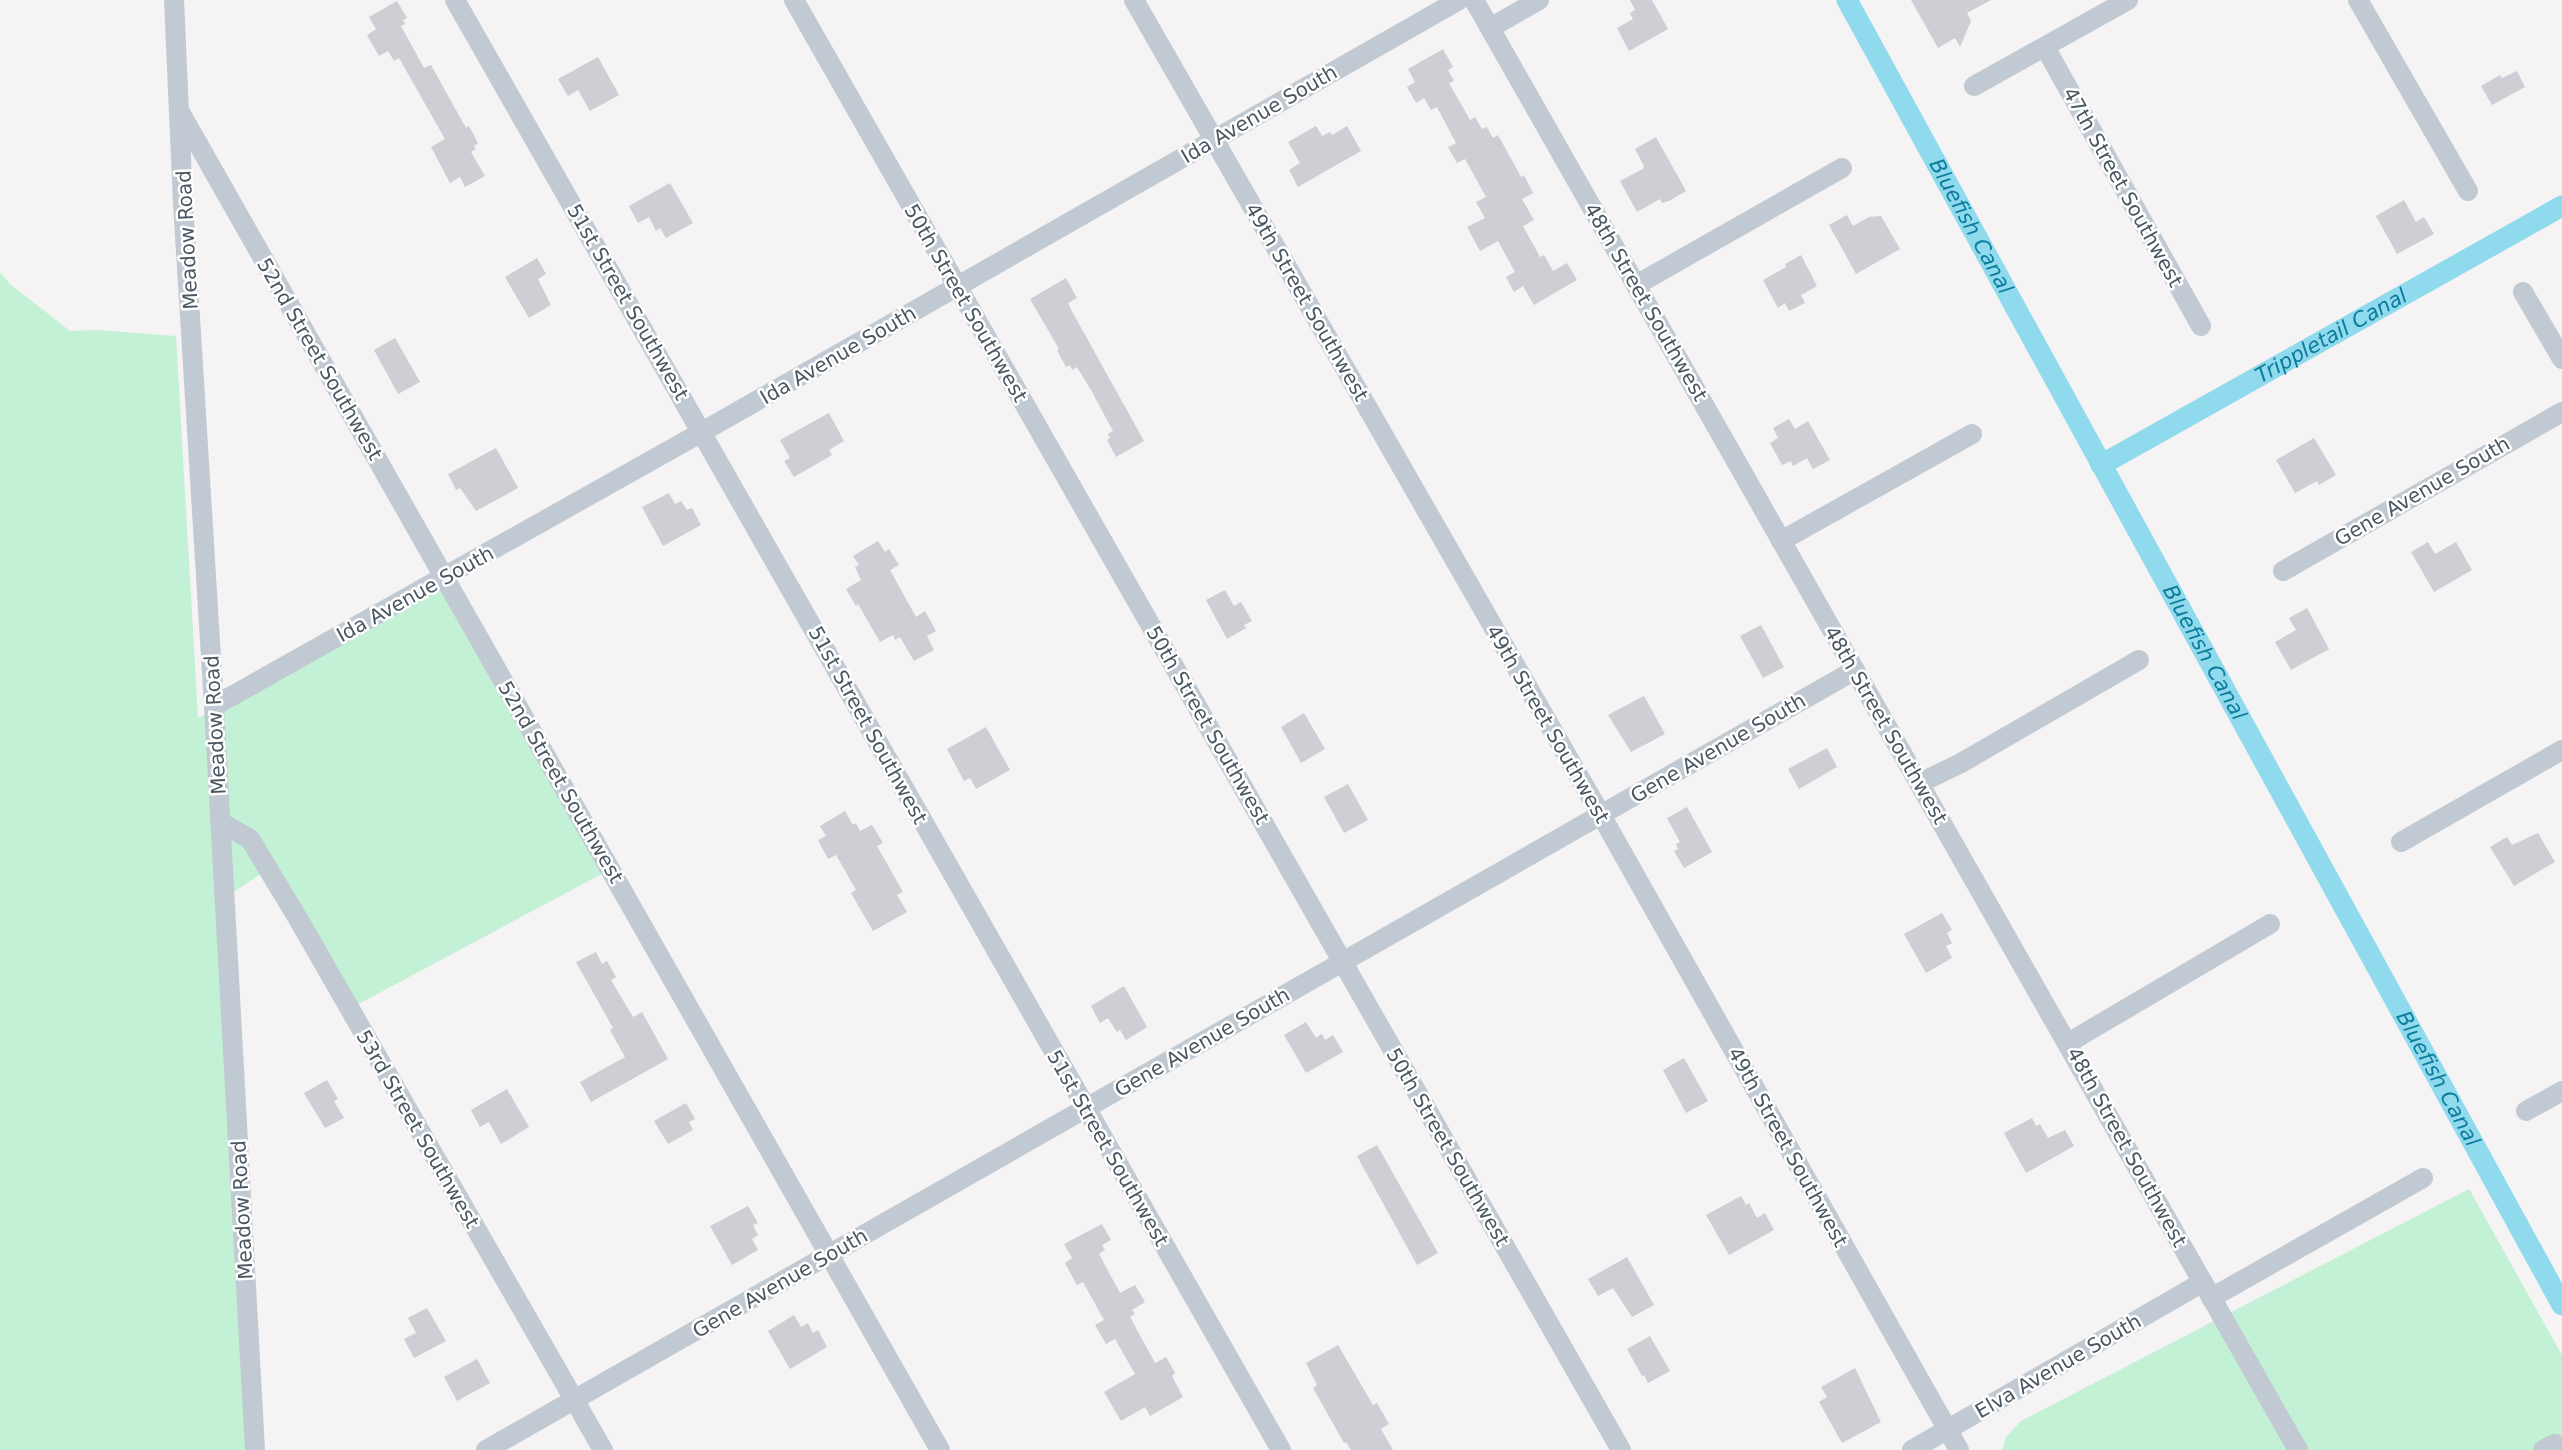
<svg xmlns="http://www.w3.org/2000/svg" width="2562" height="1450" viewBox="0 0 2562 1450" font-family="'DejaVu Sans',sans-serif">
<rect width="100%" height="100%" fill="#f5f3f3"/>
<g fill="#c3f1d5">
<polygon points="0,272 10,284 70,331 96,330 176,336 198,718 448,583 611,869 351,1008 267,870 220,901 256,1450 0,1450"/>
<polygon points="2469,1189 2562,1355 2562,1450 2002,1450 2006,1437 2021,1421"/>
</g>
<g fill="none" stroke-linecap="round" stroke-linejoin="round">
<g stroke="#90daee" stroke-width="21">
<path id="s1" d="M1847,0L2562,1305"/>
<path id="s2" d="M2101,465L2562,206"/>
</g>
</g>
<g fill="#cdcfd5">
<polygon points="1630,0 1652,0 1668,29 1629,51 1617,28 1633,19 1630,13 1635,10"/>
<polygon points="1911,0 1991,0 1967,13 1971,21 1960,47 1955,38 1938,48"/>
<polygon points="397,1 407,18 403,20 405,24 401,26 424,68 431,65 466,128 469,126 478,143 474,146 476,149 471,152 485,176 465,187 460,177 450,183 431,147 445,139 399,58 394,61 388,51 379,56 367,35 376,29 369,17"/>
<polygon points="1443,49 1453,67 1448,70 1454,81 1449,83 1470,120 1475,117 1482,129 1487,127 1493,138 1498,135 1521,177 1524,175 1533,193 1522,199 1534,220 1523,226 1540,257 1544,255 1553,271 1567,263 1577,280 1534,305 1523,286 1514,292 1506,277 1515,272 1498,241 1480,251 1467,227 1485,218 1476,202 1486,197 1465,159 1457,163 1448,147 1456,143 1437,107 1431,110 1424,98 1416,103 1407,87 1415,82 1408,69"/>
<polygon points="598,57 619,95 590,111 578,90 568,96 558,79"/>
<polygon points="2517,71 2525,87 2492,105 2481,86 2500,75 2502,78"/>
<polygon points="1316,126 1322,136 1330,132 1332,135 1347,126 1361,151 1298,187 1289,170 1300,163 1288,142"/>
<polygon points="1656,137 1686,191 1669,201 1662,203 1660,199 1637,212 1620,181 1643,169 1644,166 1635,149"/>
<polygon points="670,183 693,223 666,238 660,228 656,231 649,217 638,223 629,206"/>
<polygon points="2404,200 2416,222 2424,217 2434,234 2397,254 2376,216"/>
<polygon points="1847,215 1853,226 1869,217 1881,216 1900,249 1856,274 1829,225"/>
<polygon points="1801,255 1817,286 1801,295 1805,303 1789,311 1785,303 1778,308 1763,280 1786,267 1785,264"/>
<polygon points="537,258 546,274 538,279 551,305 529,318 505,277"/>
<polygon points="1066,278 1077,298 1068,303 1074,315 1144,441 1116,457 1107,440 1110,438 1108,434 1113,431 1091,390 1077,367 1072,370 1070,365 1066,367 1057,350 1059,349 1030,299"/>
<polygon points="395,338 420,382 398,394 374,350"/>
<polygon points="829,413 844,441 829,450 832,455 794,477 784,461 790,458 780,440"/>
<polygon points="1789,419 1795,429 1808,421 1830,460 1813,469 1807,458 1793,466 1791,461 1782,465 1770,443 1778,438 1773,428"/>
<polygon points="2314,438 2336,475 2319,485 2317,481 2295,493 2276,460"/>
<polygon points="496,448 518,488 476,511 460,488 456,490 448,474"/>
<polygon points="669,493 675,504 681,501 687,510 692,508 701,525 663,546 642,507"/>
<polygon points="878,541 885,552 889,549 899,565 890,570 916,617 925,611 936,631 927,636 934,650 914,661 900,637 895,640 893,635 880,642 858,604 856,606 846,589 861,580 855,567 859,565 853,556"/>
<polygon points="2428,542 2435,554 2456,542 2472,570 2434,592 2411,552"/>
<polygon points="1225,590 1234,606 1241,602 1252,621 1244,625 1246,628 1227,639 1206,600"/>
<polygon points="2307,608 2329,649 2291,670 2275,642 2296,630 2289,618"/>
<polygon points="1761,625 1784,667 1763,678 1740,636"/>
<polygon points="1644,696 1665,734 1631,752 1608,715"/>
<polygon points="1304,713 1325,749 1301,763 1281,727"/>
<polygon points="986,727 1010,770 976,789 970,778 964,781 947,749"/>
<polygon points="1827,748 1837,767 1799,789 1788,769"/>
<polygon points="1348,784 1368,820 1344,833 1324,797"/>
<polygon points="1687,807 1712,852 1684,868 1674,851 1678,849 1676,844 1680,842 1667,818"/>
<polygon points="845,811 853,825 856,823 860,831 872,825 883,843 877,846 903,892 897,895 907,912 873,931 851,893 856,890 836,855 828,859 818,840 826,836 820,826"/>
<polygon points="2538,833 2555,862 2514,886 2490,847 2507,837 2512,845"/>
<polygon points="1942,913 1952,930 1947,933 1952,943 1946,946 1952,958 1926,973 1904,934"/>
<polygon points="596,952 602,964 607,961 616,977 611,980 633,1017 642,1012 668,1059 591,1102 580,1082 625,1057 610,1030 613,1028 576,962"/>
<polygon points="1124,986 1147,1027 1126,1040 1120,1030 1117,1032 1108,1018 1100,1023 1091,1006"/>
<polygon points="1306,1022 1316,1038 1322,1034 1325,1040 1333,1035 1343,1052 1306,1073 1284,1035"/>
<polygon points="1684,1058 1708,1101 1686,1113 1663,1070"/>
<polygon points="327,1080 338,1099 334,1101 344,1118 325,1128 304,1093"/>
<polygon points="507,1089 529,1127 501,1144 489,1122 480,1127 471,1110"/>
<polygon points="686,1103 695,1119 689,1122 693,1130 668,1144 654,1121"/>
<polygon points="2032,1118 2036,1126 2040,1124 2048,1138 2065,1130 2074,1146 2026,1173 2004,1133"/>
<polygon points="1377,1145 1438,1253 1417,1265 1357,1156"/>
<polygon points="1741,1196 1746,1205 1749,1203 1757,1218 1765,1213 1774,1230 1729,1255 1706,1215"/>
<polygon points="748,1206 758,1223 753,1225 758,1235 752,1239 758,1250 732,1265 710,1226"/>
<polygon points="1102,1224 1111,1240 1102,1245 1105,1250 1099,1254 1120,1293 1135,1285 1145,1302 1132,1310 1135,1314 1130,1317 1155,1363 1166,1357 1175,1373 1172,1376 1183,1397 1150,1416 1145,1407 1121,1421 1104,1392 1135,1374 1115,1339 1106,1344 1095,1325 1104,1320 1083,1282 1077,1285 1065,1263 1072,1258 1064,1244"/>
<polygon points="1627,1257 1654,1305 1632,1317 1613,1288 1598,1296 1588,1279"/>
<polygon points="427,1308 446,1341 414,1358 404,1339 416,1333 408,1318"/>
<polygon points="794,1315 801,1327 808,1323 813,1333 818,1330 827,1347 790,1369 768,1331"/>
<polygon points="1650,1336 1670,1371 1648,1383 1644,1375 1642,1376 1627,1349"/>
<polygon points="1338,1345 1373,1405 1377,1403 1389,1424 1381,1429 1393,1450 1351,1450 1346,1442 1344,1443 1313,1388 1317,1385 1306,1363"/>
<polygon points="477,1359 490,1383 457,1401 444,1377"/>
<polygon points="1855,1368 1881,1422 1842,1443 1819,1402 1827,1397 1821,1387"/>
</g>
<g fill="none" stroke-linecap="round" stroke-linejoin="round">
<g stroke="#c1cad2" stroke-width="20">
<polyline points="174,0 183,203 214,706 255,1450"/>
<polyline points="455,0 1281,1450"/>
<polyline points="794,0 1621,1450"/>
<polyline points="1134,0 1601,815 1959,1450"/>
<polyline points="1474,0 2298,1450"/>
<polyline points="2358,0 2468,191"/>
<polyline points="1490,28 1539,0"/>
<polyline points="2045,47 2201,326"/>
<polyline points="1974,86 2128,0"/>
<polyline points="181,114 940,1450"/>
<polyline points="1636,285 1842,168"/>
<polyline points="2523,292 2562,359"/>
<polyline points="1781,541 1972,434"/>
<polyline points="2283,571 2562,412"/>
<polyline points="214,706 702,432 1459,0"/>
<polyline points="1920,783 1961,763 2139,660"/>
<polyline points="220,822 250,839 300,922 603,1450"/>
<polyline points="2401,842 2562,750"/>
<polyline points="2068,1043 2270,924"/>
<polyline points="2526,1111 2562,1091"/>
<polyline points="2211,1298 2423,1178"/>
<polyline points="486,1450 1855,670"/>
<polyline points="1912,1450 2203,1282"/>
<polyline points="2543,1450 2555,1444"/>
</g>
</g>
<g text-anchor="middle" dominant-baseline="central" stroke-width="5" stroke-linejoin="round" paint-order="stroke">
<g font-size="20" fill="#4a5661" stroke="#fff">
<text transform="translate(1259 114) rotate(-30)">Ida Avenue South</text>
<text transform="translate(2123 187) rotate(61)">47th Street Southwest</text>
<text transform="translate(187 240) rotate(-93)">Meadow Road</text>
<text transform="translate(628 302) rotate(60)">51st Street Southwest</text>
<text transform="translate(1307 302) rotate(60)">49th Street Southwest</text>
<text transform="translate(1646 302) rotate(60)">48th Street Southwest</text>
<text transform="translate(966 303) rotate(60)">50th Street Southwest</text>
<text transform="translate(838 355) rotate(-30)">Ida Avenue South</text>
<text transform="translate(320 359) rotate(60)">52nd Street Southwest</text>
<text transform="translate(2422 491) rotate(-30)">Gene Avenue South</text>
<text transform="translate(415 594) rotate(-29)">Ida Avenue South</text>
<text transform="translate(1548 724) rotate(60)">49th Street Southwest</text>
<text transform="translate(215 725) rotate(-93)">Meadow Road</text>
<text transform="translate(868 725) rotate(61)">51st Street Southwest</text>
<text transform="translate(1208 725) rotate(60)">50th Street Southwest</text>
<text transform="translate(1886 725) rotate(60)">48th Street Southwest</text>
<text transform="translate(1718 748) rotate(-30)">Gene Avenue South</text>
<text transform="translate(561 782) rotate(60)">52nd Street Southwest</text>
<text transform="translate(1202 1042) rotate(-30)">Gene Avenue South</text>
<text transform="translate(418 1129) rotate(60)">53rd Street Southwest</text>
<text transform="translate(1448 1147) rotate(60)">50th Street Southwest</text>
<text transform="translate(1788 1147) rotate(61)">49th Street Southwest</text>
<text transform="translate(2127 1147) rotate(61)">48th Street Southwest</text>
<text transform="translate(1108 1148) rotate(60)">51st Street Southwest</text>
<text transform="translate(242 1210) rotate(-93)">Meadow Road</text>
<text transform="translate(780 1283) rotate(-30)">Gene Avenue South</text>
<text transform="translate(2058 1366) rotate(-30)">Elva Avenue South</text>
</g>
<g font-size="21" font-style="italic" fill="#0c7c9b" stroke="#fff">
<text stroke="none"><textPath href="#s1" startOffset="258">Bluefish Canal</textPath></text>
<text stroke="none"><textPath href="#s2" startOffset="264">Trippletail Canal</textPath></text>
<text stroke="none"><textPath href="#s1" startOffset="744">Bluefish Canal</textPath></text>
<text stroke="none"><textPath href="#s1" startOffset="1230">Bluefish Canal</textPath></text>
</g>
</g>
</svg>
